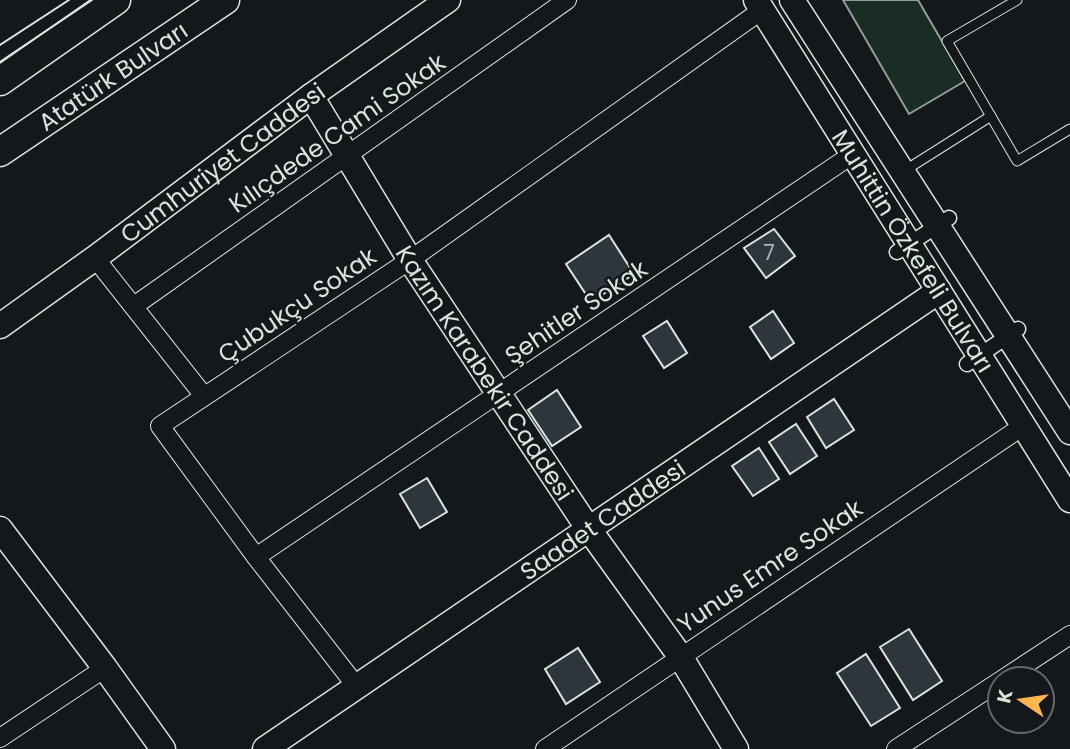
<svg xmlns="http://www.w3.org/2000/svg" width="1070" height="749" viewBox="0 0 1070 749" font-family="Poppins,sans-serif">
<rect width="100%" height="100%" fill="#14181c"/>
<polygon fill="#1a2d24" stroke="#939e99" stroke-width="2" points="843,0 918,0 965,81 909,114"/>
<g fill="#2c363c" stroke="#d8e6dc" stroke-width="2">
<polygon points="774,229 795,256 766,278 744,248"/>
<polygon points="609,235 634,274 591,302 566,264"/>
<polygon points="773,311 794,343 771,359 750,327"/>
<polygon points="667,321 687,353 664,368 643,336"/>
<polygon points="557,390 581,427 552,446 528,410"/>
<polygon points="834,399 854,430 826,448 807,417"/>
<polygon points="796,424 817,456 790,474 769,442"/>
<polygon points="759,448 779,479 753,496 732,466"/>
<polygon points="427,478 447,512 420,528 400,494"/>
<polygon points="909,629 942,681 913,700 880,647"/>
<polygon points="578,648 600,682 566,704 545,669"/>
<polygon points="866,654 900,708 871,726 837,673"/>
</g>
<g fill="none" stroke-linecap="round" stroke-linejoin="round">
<defs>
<g id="service">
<polyline points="1017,0 947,41 1017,161 1070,129"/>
<polyline points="904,171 991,116"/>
</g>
<g id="pedestrian">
<polyline points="897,252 949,218"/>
<polyline points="967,364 1018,329"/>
</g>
<g id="minor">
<polyline points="95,258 204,396"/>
<polyline points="134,306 567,0"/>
<polyline points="256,557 853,154"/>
<polyline points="1003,679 1070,635"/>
<polyline points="357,687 256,557 160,426 410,260 762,10"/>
<polyline points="0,738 105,668"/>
<polyline points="545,749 1023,426"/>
<polyline points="896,749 1000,681"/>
</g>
<g id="secondary">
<path id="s1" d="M756,0L1070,500"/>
<polyline points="792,0 1070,432"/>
<path id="s2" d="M311,96L410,260L588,528L680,656L736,749"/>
<path id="s3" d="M0,326L95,258L311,96L448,0"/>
<polyline points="0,529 105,668 163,749"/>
<path id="s4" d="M265,749L939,291"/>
</g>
<g id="primary">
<polyline points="0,81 116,0"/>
<path id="s5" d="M0,152L225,0"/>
</g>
</defs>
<use href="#service" stroke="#d8e6dc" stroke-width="11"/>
<use href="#pedestrian" stroke="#d8e6dc" stroke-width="17"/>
<use href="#minor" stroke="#d8e6dc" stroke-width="20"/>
<use href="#secondary" stroke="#d8e6dc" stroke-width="27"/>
<use href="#primary" stroke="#d8e6dc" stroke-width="31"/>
<use href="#service" stroke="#14181c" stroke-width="9"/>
<use href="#pedestrian" stroke="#14181c" stroke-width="14"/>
<use href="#minor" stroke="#14181c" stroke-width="18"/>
<use href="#secondary" stroke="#14181c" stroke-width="24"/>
<use href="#primary" stroke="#14181c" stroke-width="28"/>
<g stroke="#d8e6dc" stroke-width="2">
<polyline points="0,45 69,0"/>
<polyline points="0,62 92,0"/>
</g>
</g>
<g text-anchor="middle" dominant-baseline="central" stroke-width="5" stroke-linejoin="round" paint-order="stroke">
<g font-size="21" fill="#adbab4">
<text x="769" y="252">7</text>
</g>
<g font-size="24" fill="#d8e6dc" stroke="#14181c">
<text stroke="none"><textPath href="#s5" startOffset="136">Atatürk Bulvarı</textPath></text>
<text transform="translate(337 133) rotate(-35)">Kılıçdede Cami Sokak</text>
<text stroke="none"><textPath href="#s3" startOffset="276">Cumhuriyet Caddesi</textPath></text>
<text stroke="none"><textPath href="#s1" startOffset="296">Muhittin Özkefeli Bulvarı</textPath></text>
<text transform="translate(297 305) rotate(-34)">Çubukçu Sokak</text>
<text transform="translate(576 312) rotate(-34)">Şehitler Sokak</text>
<text stroke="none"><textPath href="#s2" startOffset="327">Kazım Karabekir Caddesi</textPath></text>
<text stroke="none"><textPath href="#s4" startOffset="408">Saadet Caddesi</textPath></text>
<text transform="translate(770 566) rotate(-34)">Yunus Emre Sokak</text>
</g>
</g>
<g transform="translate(1021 700) rotate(283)"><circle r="33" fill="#14181c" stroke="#626a69" stroke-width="2"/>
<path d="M0-5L12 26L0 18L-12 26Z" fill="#ffb74d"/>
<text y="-10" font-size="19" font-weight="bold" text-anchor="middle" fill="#d8e6dc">K</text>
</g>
</svg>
